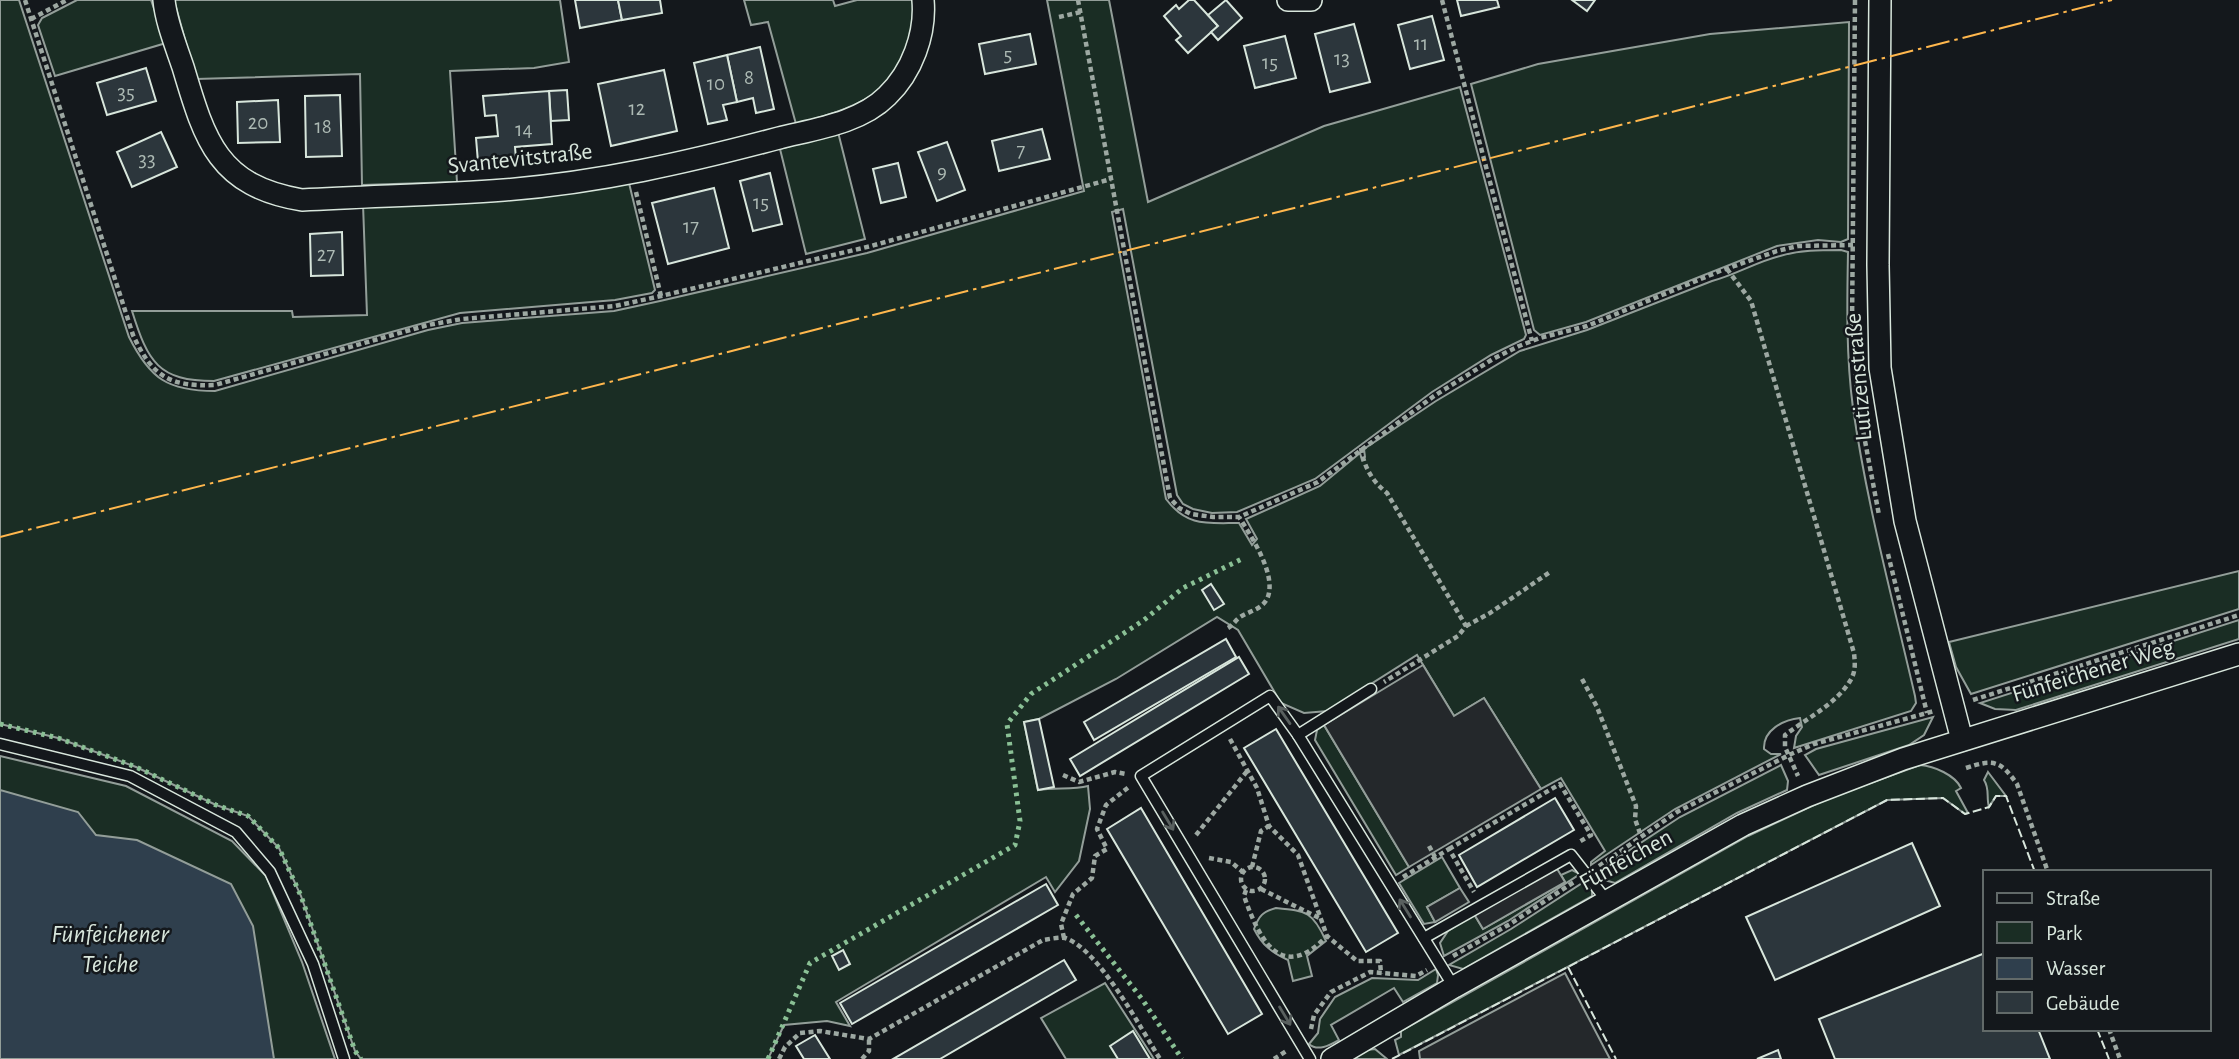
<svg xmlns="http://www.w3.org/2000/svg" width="2239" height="1059" viewBox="0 0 2239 1059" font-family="'Alegreya Sans',sans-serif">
<rect width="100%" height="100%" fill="#14181c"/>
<g fill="#1a2d24" stroke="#939e99" stroke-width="2">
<path d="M0,0H19L129,337C150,379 168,391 215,391L428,330L462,323L614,311L660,301L867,253L1084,191L1047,0H1109L1148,202L1324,126L1460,87L1526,335L1524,339L1491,355L1432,392L1315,479L1237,512L1212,513L1193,509L1183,504L1177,495L1123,209L1112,212L1166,499C1187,527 1207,523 1239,523L1252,545L1257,539L1246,519L1320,486L1360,453L1362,460L1365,457L1364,449L1436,401L1520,351L1587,330L1712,281C1735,275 1756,262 1780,256C1800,250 1820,250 1841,250L1848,252C1847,304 1846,356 1853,408C1867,505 1893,601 1915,696L1916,703L1911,711L1794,748L1796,736L1802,727L1800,718C1783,720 1763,730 1764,749L1771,754H1781L1675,809L1591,865V862L1605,851L1561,778L1541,789L1484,698L1454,716L1417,655L1328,711L1304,713L1281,703L1238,630L1217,617L1116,679L1039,719L1024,722L1038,790C1055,787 1072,790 1088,786L1090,809L1079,861L1055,892L1046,877L836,1002L850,1026L827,1021L784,1025L768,1059H361L355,1051L301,896L279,848L248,816L216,805L136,767L58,738L0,724Z"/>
<polygon points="77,0 151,0 166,43 55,76 38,25 42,18"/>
<polygon points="174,0 560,0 569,62 534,68 450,71 457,182 362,185 360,74 196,79"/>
<path d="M744,0H833L835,6L857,0H913C922,85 865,106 796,124L768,22L751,25Z"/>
<polygon points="1849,22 1848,239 1841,242 1818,240 1777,246 1586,322 1540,335 1534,330 1471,84 1538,64 1710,34"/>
<polygon points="838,132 865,239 806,254 780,149"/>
<path d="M629,183L655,290L652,293L615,300L460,313L214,381C158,381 148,362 132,311H292L293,317L367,315L363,204Z"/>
<polygon points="2239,571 2239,609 1971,694 1956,667 1949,642"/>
<polygon points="2239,620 2239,639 2016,710 1995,709 1980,703"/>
<polygon points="1933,717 1924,735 1909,745 1819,775 1805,755 1816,749"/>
<polygon points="1324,725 1409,867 1396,875 1315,740 1317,730"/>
<polygon points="0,756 126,786 232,841 266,876 302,962 335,1059 247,1059 96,835 0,809"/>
<polygon points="1781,765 1788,781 1787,790 1737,813 1615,883 1601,879 1595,873 1680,817"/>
<path d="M1920,765C1934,766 1955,775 1961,788L1956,791L1968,813L1965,814L1943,798L1887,800L1399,1055L1395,1040L1401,1037V1031L1748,836L1829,798Z"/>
<path d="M1988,772L2006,796H1996L1989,807C1986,797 1990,789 1984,780Z"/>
<polygon points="1442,857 1460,888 1427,907 1435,922 1424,924 1399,883"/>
<polygon points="1572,870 1580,874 1508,921 1444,956 1440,943 1448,931 1474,914 1483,929 1565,882 1561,875"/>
<polygon points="1587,880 1592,888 1592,896 1463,969 1449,965 1511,929"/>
<path d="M1276,908C1307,911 1313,912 1326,941L1307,956L1312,976L1293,981L1288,960C1272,953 1262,945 1254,929C1259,916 1262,912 1276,908Z"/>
<path d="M1436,969L1438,975L1437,983L1403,1002L1394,988L1331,1025L1339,1040C1330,1045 1318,1052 1309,1044L1318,1033L1320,1019L1335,997L1372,978L1418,980Z"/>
<polygon points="1105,983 1154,1059 1066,1059 1041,1018"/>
<polygon points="1375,1049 1387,1059 1352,1059 1367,1050"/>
</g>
<g fill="#24282b" stroke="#939e99" stroke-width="2">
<polygon points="1423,665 1454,716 1484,698 1541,789 1409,867 1324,725"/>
<polygon points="1556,867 1565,882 1483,929 1474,914"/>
<polygon points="1460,888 1469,902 1435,922 1427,907"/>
<polygon points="1565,973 1610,1059 1420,1059 1419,1051"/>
</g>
<polygon fill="#2f3f4d" stroke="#939e99" stroke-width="2" points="0,790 78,812 96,835 137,840 231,884 253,926 274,1059 0,1059"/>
<g fill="#2c363c" stroke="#d8e6dc" stroke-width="2">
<polygon points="575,0 618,0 622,20 580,28"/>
<polygon points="618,0 660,0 662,13 622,20"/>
<polygon points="1189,0 1194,0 1218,26 1188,53 1176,40 1181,36 1164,16 1176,5 1179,9"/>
<polygon points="1226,0 1242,18 1218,40 1211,32 1218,26 1208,15"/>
<polygon points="1457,0 1497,0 1499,7 1461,16"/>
<polygon points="1572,0 1595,0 1587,11"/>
<polygon points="1432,16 1444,60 1410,69 1398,25"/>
<polygon points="1354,24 1370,82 1330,92 1315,34"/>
<polygon points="1030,34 1036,64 985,74 979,44"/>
<polygon points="1285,36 1296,78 1255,88 1244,46"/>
<polygon points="760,47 774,109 756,113 753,98 737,102 727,55"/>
<polygon points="727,55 737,102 723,105 727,120 708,124 694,63"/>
<polygon points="146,68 156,101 107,115 97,83"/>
<polygon points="664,70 677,131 611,146 598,84"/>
<polygon points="567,90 569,120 551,121 549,91"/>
<polygon points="549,91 552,144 515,147 516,159 478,162 476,138 498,136 496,115 485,116 483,96"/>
<polygon points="340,95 342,156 306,157 305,96"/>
<polygon points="278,100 280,142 238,143 237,102"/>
<polygon points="1042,129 1050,159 999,171 992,141"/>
<polygon points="161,132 177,167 132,187 117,152"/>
<polygon points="947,142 965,190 937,201 918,152"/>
<polygon points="898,163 906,197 881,203 873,169"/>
<polygon points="770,173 782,224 753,231 740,181"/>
<polygon points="714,188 729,248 668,264 652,203"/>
<polygon points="342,232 343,275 311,276 310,234"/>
<polygon points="1211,584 1224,604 1214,610 1202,590"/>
<polygon points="1226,639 1236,657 1094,740 1084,722"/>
<polygon points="1239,657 1249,674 1080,776 1070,759"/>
<polygon points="1039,719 1054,787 1038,790 1024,722"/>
<polygon points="1276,729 1398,933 1366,952 1244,748"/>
<polygon points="1555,798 1574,830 1477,887 1459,855"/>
<polygon points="1141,808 1262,1014 1228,1034 1107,829"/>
<polygon points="1912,843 1940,906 1775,980 1746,917"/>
<polygon points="1046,884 1058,905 852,1024 840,1003"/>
<polygon points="843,950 850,964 839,970 832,956"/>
<polygon points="1985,953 1985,1029 2038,1029 2050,1059 1835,1059 1819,1019"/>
<polygon points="1064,960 1076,980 940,1059 893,1059"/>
<polygon points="1133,1031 1150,1059 1118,1059 1110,1046"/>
<polygon points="815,1035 830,1059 804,1059 796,1046"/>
<polygon points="1778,1050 1781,1059 1757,1059"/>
</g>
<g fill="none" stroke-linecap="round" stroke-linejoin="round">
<defs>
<g id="lane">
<polyline points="1298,735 1371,689"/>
<polyline points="0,744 130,776 236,832 270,872 313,964 344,1059"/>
<polyline points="1424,938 1571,855 1607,901"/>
<polyline points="1310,1059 1141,776 1270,696 1298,735 1454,987"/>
</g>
<g id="street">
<path d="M164,0C166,22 176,46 183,67C205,141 218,186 302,200C369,196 437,195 504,190C597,183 689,162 779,138C815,129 860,123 887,96C912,72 926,34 923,0"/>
<polyline points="1288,0 1311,0"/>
<polyline points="1880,0 1878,265 1880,368 1905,521 1962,740"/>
<polyline points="1332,1059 1454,987 1743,825 1807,796 1903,759 2239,654"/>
</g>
</defs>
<use href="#lane" stroke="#d8e6dc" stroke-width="13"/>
<use href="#street" stroke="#d8e6dc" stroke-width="24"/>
<g stroke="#9da8a2" stroke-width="4.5" stroke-dasharray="5 3.5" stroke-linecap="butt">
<path d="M25,0L133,335C152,376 169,387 215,385L428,325L462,319L615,306L661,296L871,246L1111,179"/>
<polyline points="1078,0 1170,498 1179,508 1191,514 1213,517 1239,517 1318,482 1434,396 1493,359 1519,346 1540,338 1587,326 1720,271 1777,251 1798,246 1853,245"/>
<polyline points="1442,0 1532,341"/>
<polyline points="1855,0 1852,326 1858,404 1879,515"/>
<polyline points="1059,17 1081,12"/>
<polyline points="31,19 67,0"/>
<polyline points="636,192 661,296"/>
<path d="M1727,269L1751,301L1854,653C1855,663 1856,672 1850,681C1836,704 1806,719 1785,735V747L1798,776"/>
<path d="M1361,448C1364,467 1372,481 1387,493L1466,626L1458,636L1384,682"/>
<polyline points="1888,554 1927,713"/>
<polyline points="1466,626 1490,613 1550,572"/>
<path d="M1228,628C1233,625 1235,621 1240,617C1249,611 1261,610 1267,599C1278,576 1251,536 1239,517"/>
<polyline points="1582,679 1597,707 1636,806 1635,819 1641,836"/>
<polyline points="1973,700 2239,615"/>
<polyline points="1230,739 1257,788 1269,826 1298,855 1327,936 1357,961 1380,961 1381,974"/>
<path d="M1966,768C1993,759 2000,760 2017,784L2048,872"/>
<polyline points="1063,775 1079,782 1115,772 1126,774"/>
<polyline points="1196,835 1248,770"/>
<polyline points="1429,846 1435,857"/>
<polyline points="1449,849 1560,784 1591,835 1579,842"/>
<polyline points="1209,858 1231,862 1243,872"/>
<polyline points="1599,866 1677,812 1789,755 1814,744 1934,711"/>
<circle cx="1253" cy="879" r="12"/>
<polyline points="1252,867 1261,831 1269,826"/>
<polyline points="1403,877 1449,849 1474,892"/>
<polyline points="1261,889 1319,918"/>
<path d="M1246,890L1244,896C1259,939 1281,984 1327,936"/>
<polyline points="1064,938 1061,924 1073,894 1092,878 1095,856 1107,849 1097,829 1106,805 1130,786"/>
<polyline points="1453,956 1510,924 1574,882"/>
<polyline points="1311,1029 1314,1015 1331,992 1370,972 1416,976 1427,970"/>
<polyline points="2109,1029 2120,1059"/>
<path d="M779,1059L785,1047L800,1033L820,1031L869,1039L1043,940C1050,939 1059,937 1065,938C1099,949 1141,1029 1160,1059"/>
<polyline points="862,1059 869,1051 869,1039"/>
<polyline points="1274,1059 1288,1050"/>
</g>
<use href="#lane" stroke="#14181c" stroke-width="10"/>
<use href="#street" stroke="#14181c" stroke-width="21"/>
<g stroke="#8ac095" stroke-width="5" stroke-dasharray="3.5 5" stroke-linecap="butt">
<polyline points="0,724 58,738 136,767 216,805 248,816 279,848 301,896 355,1051 361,1059"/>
<polyline points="1076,915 1142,999 1182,1059"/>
<polyline points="768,1059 810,963 1015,845 1020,821 1007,724 1031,694 1144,620 1183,588 1244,558"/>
</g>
<g stroke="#d8e6dc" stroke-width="2" stroke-dasharray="9 3.5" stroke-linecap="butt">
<polyline points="1568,967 1616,1059"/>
<polyline points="2097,1029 2109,1059"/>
<polyline points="1392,1059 1887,800 1943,798 1965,814 1989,807 1996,796 2006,796 2035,872"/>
</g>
<polyline stroke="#ffb74d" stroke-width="2" stroke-dasharray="24 5 3.5 5" stroke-linecap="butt" points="0,537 2112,0"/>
</g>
<defs><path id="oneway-shaft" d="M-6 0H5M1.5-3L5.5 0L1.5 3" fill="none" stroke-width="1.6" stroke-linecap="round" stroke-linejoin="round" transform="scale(1.75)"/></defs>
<g stroke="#59605f">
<use href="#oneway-shaft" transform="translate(1284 715) rotate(-125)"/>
<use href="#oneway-shaft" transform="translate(1168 821) rotate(59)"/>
<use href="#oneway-shaft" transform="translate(1405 908) rotate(-122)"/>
<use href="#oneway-shaft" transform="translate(1285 1016) rotate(59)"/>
</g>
<g text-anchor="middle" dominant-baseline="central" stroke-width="5" stroke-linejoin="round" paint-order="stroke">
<g font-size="21" fill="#adbab4">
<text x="1421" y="43">11</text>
<text x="1008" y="54">5</text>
<text x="1342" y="58">13</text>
<text x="1270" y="62">15</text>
<text x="749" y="77">8</text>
<text x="716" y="83">10</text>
<text x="126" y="92">35</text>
<text x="637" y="108">12</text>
<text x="258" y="122">20</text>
<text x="323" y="126">18</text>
<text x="524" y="129">14</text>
<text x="1021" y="150">7</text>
<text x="147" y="159">33</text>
<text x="942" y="171">9</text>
<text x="761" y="202">15</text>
<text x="691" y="226">17</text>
<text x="326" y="254">27</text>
</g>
<g font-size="24" fill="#d8e6dc" stroke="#14181c">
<text transform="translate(520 159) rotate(-6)">Svantevitstraße</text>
<text transform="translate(1859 377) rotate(-95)">Lutizenstraße</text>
<text transform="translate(2093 671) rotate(-17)">Fünfeichener Weg</text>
<text transform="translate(1626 860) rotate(-29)">Fünfeichen</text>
</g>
<g font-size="26" font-style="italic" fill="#d8e6dc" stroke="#14181c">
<text x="110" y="934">Fünfeichener<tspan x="110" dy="30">Teiche</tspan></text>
</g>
</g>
<rect x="1983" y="870" width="228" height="161" fill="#14181c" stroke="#626a69" stroke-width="2"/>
<rect x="1997" y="893" width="35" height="10" fill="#14181c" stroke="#626a69" stroke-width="2"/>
<text x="2046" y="905" font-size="21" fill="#d8e6dc">Straße</text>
<rect x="1997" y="922" width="35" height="21" fill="#1a2d24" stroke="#626a69" stroke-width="2"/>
<text x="2046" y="940" font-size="21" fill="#d8e6dc">Park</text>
<rect x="1997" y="958" width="35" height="21" fill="#2f3f4d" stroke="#626a69" stroke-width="2"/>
<text x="2046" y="975" font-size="21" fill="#d8e6dc">Wasser</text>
<rect x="1997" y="992" width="35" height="21" fill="#2c363c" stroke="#626a69" stroke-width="2"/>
<text x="2046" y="1010" font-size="21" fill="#d8e6dc">Gebäude</text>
</svg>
